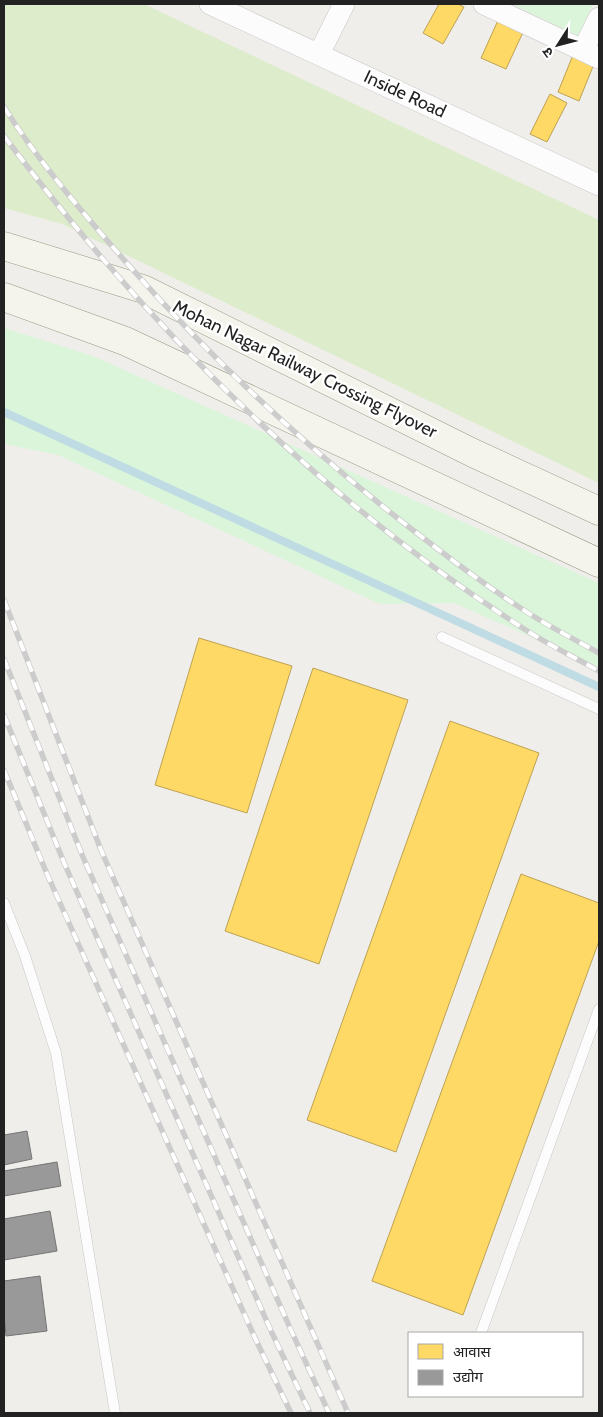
<svg xmlns="http://www.w3.org/2000/svg" width="603" height="1417" viewBox="0 0 603 1417" font-family="Cabin,'Noto Sans Devanagari',sans-serif">
<rect width="100%" height="100%" fill="#f0eeeb"/>
<polygon fill="#ddeccb" points="4,4 144,4 599,220 599,483 62,224 4,208"/>
<g fill="#daf5da">
<polygon points="512,4 593,4 578,36"/>
<polygon points="4,328 93,356 599,583 599,667 454,603 380,604 58,455 4,444"/>
</g>
<g fill="#ffd966" stroke="#bda252">
<polygon points="439,4 458,4 464,7 443,44 423,33"/>
<polygon points="500,16 525,28 506,69 481,58"/>
<polygon points="573,55 594,64 579,101 558,92"/>
<polygon points="550,94 567,103 547,142 530,134"/>
<polygon points="199,638 292,666 247,813 155,785"/>
<polygon points="313,668 408,700 319,964 225,931"/>
<polygon points="450,721 539,753 396,1152 307,1120"/>
<polygon points="521,874 599,903 599,941 463,1315 372,1281"/>
</g>
<g fill="#999" stroke="#757575">
<polygon points="27,1131 32,1159 4,1165 4,1135"/>
<polygon points="57,1162 61,1186 4,1196 4,1171"/>
<polygon points="50,1211 57,1251 4,1260 4,1219"/>
<polygon points="40,1276 47,1331 6,1336 4,1315 4,1281"/>
</g>
<g fill="none" stroke-linecap="round" stroke-linejoin="round">
<polyline stroke="#bfdbe3" stroke-width="8" points="4,412 599,687"/>
<defs>
<g id="service">
<polyline points="442,637 599,709"/>
<polyline points="4,903 25,956 56,1053 115,1413"/>
<polyline points="481,1333 599,1009"/>
</g>
<g id="minor">
<polyline points="210,4 599,185"/>
<polyline points="484,4 599,58"/>
<polyline points="583,50 599,18"/>
<polyline points="319,54 344,4"/>
</g>
<g id="secondary">
<polyline points="4,246 143,289 473,453 599,511"/>
<polyline points="4,297 125,341 599,563"/>
</g>
</defs>
<use href="#service" stroke="#c9c8c7" stroke-width="11"/>
<use href="#minor" stroke="#c9c8c7" stroke-width="22"/>
<use href="#secondary" stroke="#999a82" stroke-width="29"/>
<use href="#service" stroke="#fdfcfc" stroke-width="10"/>
<use href="#minor" stroke="#fdfcfc" stroke-width="21"/>
<use href="#secondary" stroke="#f4f4ed" stroke-width="28"/>
<defs>
<g id="rail">
<path d="M4,107C38,161 83,213 125,261C210,358 304,445 405,524C448,557 492,591 538,619C558,631 579,642 599,653"/>
<path d="M4,136C149,329 324,502 529,632C551,646 576,658 599,671"/>
<polyline points="4,600 101,850 348,1413"/>
<polyline points="4,659 83,857 290,1328 329,1413"/>
<polyline points="4,715 65,865 272,1333 310,1413"/>
<polyline points="4,770 47,874 255,1338 291,1413"/>
</g>
</defs>
<use href="#rail" stroke="#ccc" stroke-width="5.5"/>
<use href="#rail" stroke="#fff" stroke-width="4" stroke-dasharray="11" stroke-linecap="butt"/>
</g>
<g text-anchor="middle" dominant-baseline="central" stroke-width="5" stroke-linejoin="round" paint-order="stroke">
<g font-size="18" fill="#222" stroke="#fff">
<text transform="translate(405 94) rotate(25)">Inside Road</text>
<text transform="translate(305 369) rotate(26)">Mohan Nagar Railway Crossing Flyover</text>
</g>
</g>
<rect width="603" height="1417" fill="none" stroke="#222222" stroke-width="10"/>
<rect x="408" y="1332" width="175" height="65" fill="#ffffff" stroke="#a7a7a7"/>
<rect x="418" y="1344" width="25" height="15" fill="#ffd966" stroke="#a7a7a7"/>
<text x="453" y="1357" font-size="15" fill="#222222">आवास</text>
<rect x="418" y="1370" width="25" height="15" fill="#999999" stroke="#a7a7a7"/>
<text x="453" y="1382" font-size="15" fill="#222222">उद्योग</text>
<g transform="translate(558 45) rotate(234)" stroke="#ffffff" stroke-width="4" paint-order="stroke">
<path d="M0-4L9 19L0 12L-9 19Z" fill="#222222"/>
<text y="-8" font-size="14" font-weight="bold" text-anchor="middle" fill="#222222">उ</text>
</g>
</svg>
